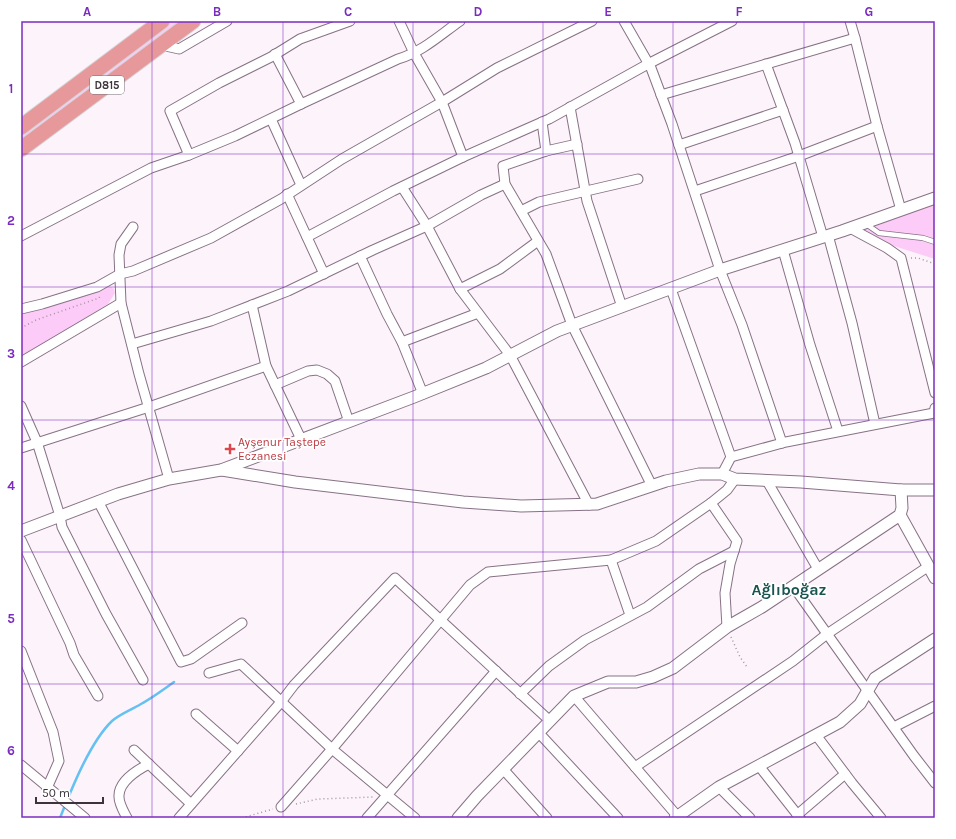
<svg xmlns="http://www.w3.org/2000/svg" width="956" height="839" viewBox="0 0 956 839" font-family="Karla,sans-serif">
<rect width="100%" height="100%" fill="#fdf3fb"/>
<g fill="#fdcbf8">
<polygon points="172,21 182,21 21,140 21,134"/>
<polygon points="935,202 935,259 878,241 861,229"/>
<polygon points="111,287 114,289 115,293 108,304 21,358 21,313 93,294 104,288"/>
</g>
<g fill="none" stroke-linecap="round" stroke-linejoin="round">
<path stroke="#66c1f3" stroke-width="2.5" d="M60,818C71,790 90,742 112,721C120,714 131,710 141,704C152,698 163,690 174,682"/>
<defs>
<polyline id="service" points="866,224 879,233 923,238 935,242"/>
<g id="minor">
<polyline points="399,21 414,53 442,102 463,157"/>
<polyline points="624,21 651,68 672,124 720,270 742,325 782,443"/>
<polyline points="850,21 855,38"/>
<polyline points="161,45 179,49 227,21"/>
<polyline points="275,54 301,104"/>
<polyline points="766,64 795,143 823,237"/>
<polyline points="661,95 855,38 877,126 901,210"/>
<polyline points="570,107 587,201 622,307"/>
<polyline points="271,119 301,185"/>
<polyline points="542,122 546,151"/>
<polyline points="577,144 546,151 503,166 505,184 546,254 572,325 652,486"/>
<polyline points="679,145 783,110"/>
<polyline points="189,155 170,111 219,83 271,57 300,39 350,21"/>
<polyline points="402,187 427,226 460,289 510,355 589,505"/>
<polyline points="695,191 799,156 877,126"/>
<polyline points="287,194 324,274"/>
<polyline points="521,211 539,202 638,179"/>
<polyline points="133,227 121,244 119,255 121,303 139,374 169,479"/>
<polyline points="850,228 887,248 901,258 935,393"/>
<polyline points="828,235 852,323 875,424"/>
<path d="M21,236L151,168L189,155L235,136L301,104L398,59C422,52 440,35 460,21"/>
<polyline points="307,237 393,191 463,157 549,119 648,64 732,21"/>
<polyline points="783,250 810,345 838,431"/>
<polyline points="360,256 387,314 402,342 423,394"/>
<polyline points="460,289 500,269 538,241"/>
<polyline points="671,289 731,457 722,474"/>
<polyline points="252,305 266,366 301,439"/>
<polyline points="21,309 42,304 97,287 120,274 133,271 211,238 281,199 342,159 442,102 497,68 592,21"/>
<polyline points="402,342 478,313"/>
<polyline points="132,344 211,321 288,291 373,250 427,226 481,195 505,184"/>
<polyline points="21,362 121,303"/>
<polyline points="275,385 308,371 317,370 327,374 335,381 349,422"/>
<polyline points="21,406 37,442 60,516 62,527 106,614 143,680"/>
<polyline points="21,448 149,407 266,366"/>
<polyline points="731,457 786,442 934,413 935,408"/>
<polyline points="767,481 818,569"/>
<polyline points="98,501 181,662 191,659 242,623"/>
<polyline points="711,503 737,541 730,564 725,593 727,627"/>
<polyline points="21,540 70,643 74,655 98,696"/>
<polyline points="611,560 630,615"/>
<polyline points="793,586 914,756 935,783"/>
<polyline points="21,651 53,732 59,761 47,788"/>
<polyline points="209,673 241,664 332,749 415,818"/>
<polyline points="520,694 549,666 585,640 647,607 699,569 734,551"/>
<polyline points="574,696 679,818"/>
<polyline points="196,714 238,751"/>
<polyline points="894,727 935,706"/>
<polyline points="538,732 618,818"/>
<polyline points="816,735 852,783 881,818"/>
<polyline points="134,750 191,804"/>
<polyline points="21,765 85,818"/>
<polyline points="759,766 800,818"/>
<polyline points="635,767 793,661 827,634 929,566"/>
<polyline points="503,769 547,818"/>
<polyline points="719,787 750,818"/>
<polyline points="281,807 332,749 470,585 488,572 611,560 656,541 711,503 727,490 735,479"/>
<polyline points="797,815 845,774"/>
<path d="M127,818C124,812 119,804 119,797C118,782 137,770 149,764"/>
<polyline points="179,818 281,702 294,685 395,578 549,720"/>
<polyline points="367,818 496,671"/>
</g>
<g id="tertiary">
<polyline points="222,470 295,482 463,502 521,506 597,504 666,481 699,474 722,474 735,479 801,482 901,490 935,490"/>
<polyline points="900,515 935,578"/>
<polyline points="21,531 118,494 169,479 221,470 414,397 486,368 557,331 720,270 842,231 935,198"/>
<polyline points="458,818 477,796 574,696 608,682 636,682 653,677 673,668 727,627 762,607 900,515 902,508 901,490"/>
<polyline points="675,818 719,787 840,722 860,704 875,678 935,639"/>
</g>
<g id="trunk">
<polyline points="21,127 162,21"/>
<polyline points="21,149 193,21"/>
</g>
</defs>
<use href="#service" stroke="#877285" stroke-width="6"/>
<use href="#minor" stroke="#877285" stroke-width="11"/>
<use href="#tertiary" stroke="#877285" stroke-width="13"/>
<use href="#trunk" stroke="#d4d2d4" stroke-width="17"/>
<g stroke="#a0969e" stroke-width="1.5" stroke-dasharray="1 3" stroke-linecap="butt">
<polyline points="911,258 918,258 935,264"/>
<polyline points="21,328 36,320 99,298 100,296"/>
<polyline points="731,637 740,657 747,667"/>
<polyline points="296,804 318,799 374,797"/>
<polyline points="242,818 273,809"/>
</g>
<use href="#service" stroke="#fff" stroke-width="4.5"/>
<use href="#minor" stroke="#fff" stroke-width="9"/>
<use href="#tertiary" stroke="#fff" stroke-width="11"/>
<use href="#trunk" stroke="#e6989a" stroke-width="15"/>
</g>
<path fill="none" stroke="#7b2cbf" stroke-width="1" stroke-opacity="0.55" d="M152,21V818M283,21V818M413,21V818M543,21V818M673,21V818M804,21V818M21,154H935M21,287H935M21,420H935M21,552H935M21,684H935"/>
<path fill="#e0444e" stroke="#fff" stroke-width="1.5" d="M228 443h4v4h4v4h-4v4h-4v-4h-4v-4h4z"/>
<g text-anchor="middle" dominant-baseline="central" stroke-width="3.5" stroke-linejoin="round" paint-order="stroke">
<rect fill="#fff" stroke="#777076" stroke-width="1" x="90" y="76" width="34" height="18" rx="3"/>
<g font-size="11" font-weight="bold" fill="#3d333b">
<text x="107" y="85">D815</text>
</g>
<g font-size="12" fill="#be3a42" stroke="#fff" text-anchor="start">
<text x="238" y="442">Ayşenur Taştepe<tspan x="238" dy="14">Eczanesi</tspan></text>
</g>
<g font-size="16" font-weight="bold" fill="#185450" stroke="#fff">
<text x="789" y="589">Ağlıboğaz</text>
</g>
</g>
<rect width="956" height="839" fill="none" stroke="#ffffff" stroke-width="44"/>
<path d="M36 797v6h67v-6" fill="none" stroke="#3d333b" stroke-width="2"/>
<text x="42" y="797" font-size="12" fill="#3d333b" stroke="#ffffff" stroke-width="3" paint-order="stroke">50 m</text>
<rect x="22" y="22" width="912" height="795" fill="none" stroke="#7b2cbf" stroke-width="1.5"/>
<g font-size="13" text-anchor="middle" font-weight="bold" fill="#7b2cbf">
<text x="87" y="16">A</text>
<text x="217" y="16">B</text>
<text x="348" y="16">C</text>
<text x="478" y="16">D</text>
<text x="608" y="16">E</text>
<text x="739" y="16">F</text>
<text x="869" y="16">G</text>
<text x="11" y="93">1</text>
<text x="11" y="225">2</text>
<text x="11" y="358">3</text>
<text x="11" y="490">4</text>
<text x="11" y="623">5</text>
<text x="11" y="755">6</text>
</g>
</svg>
